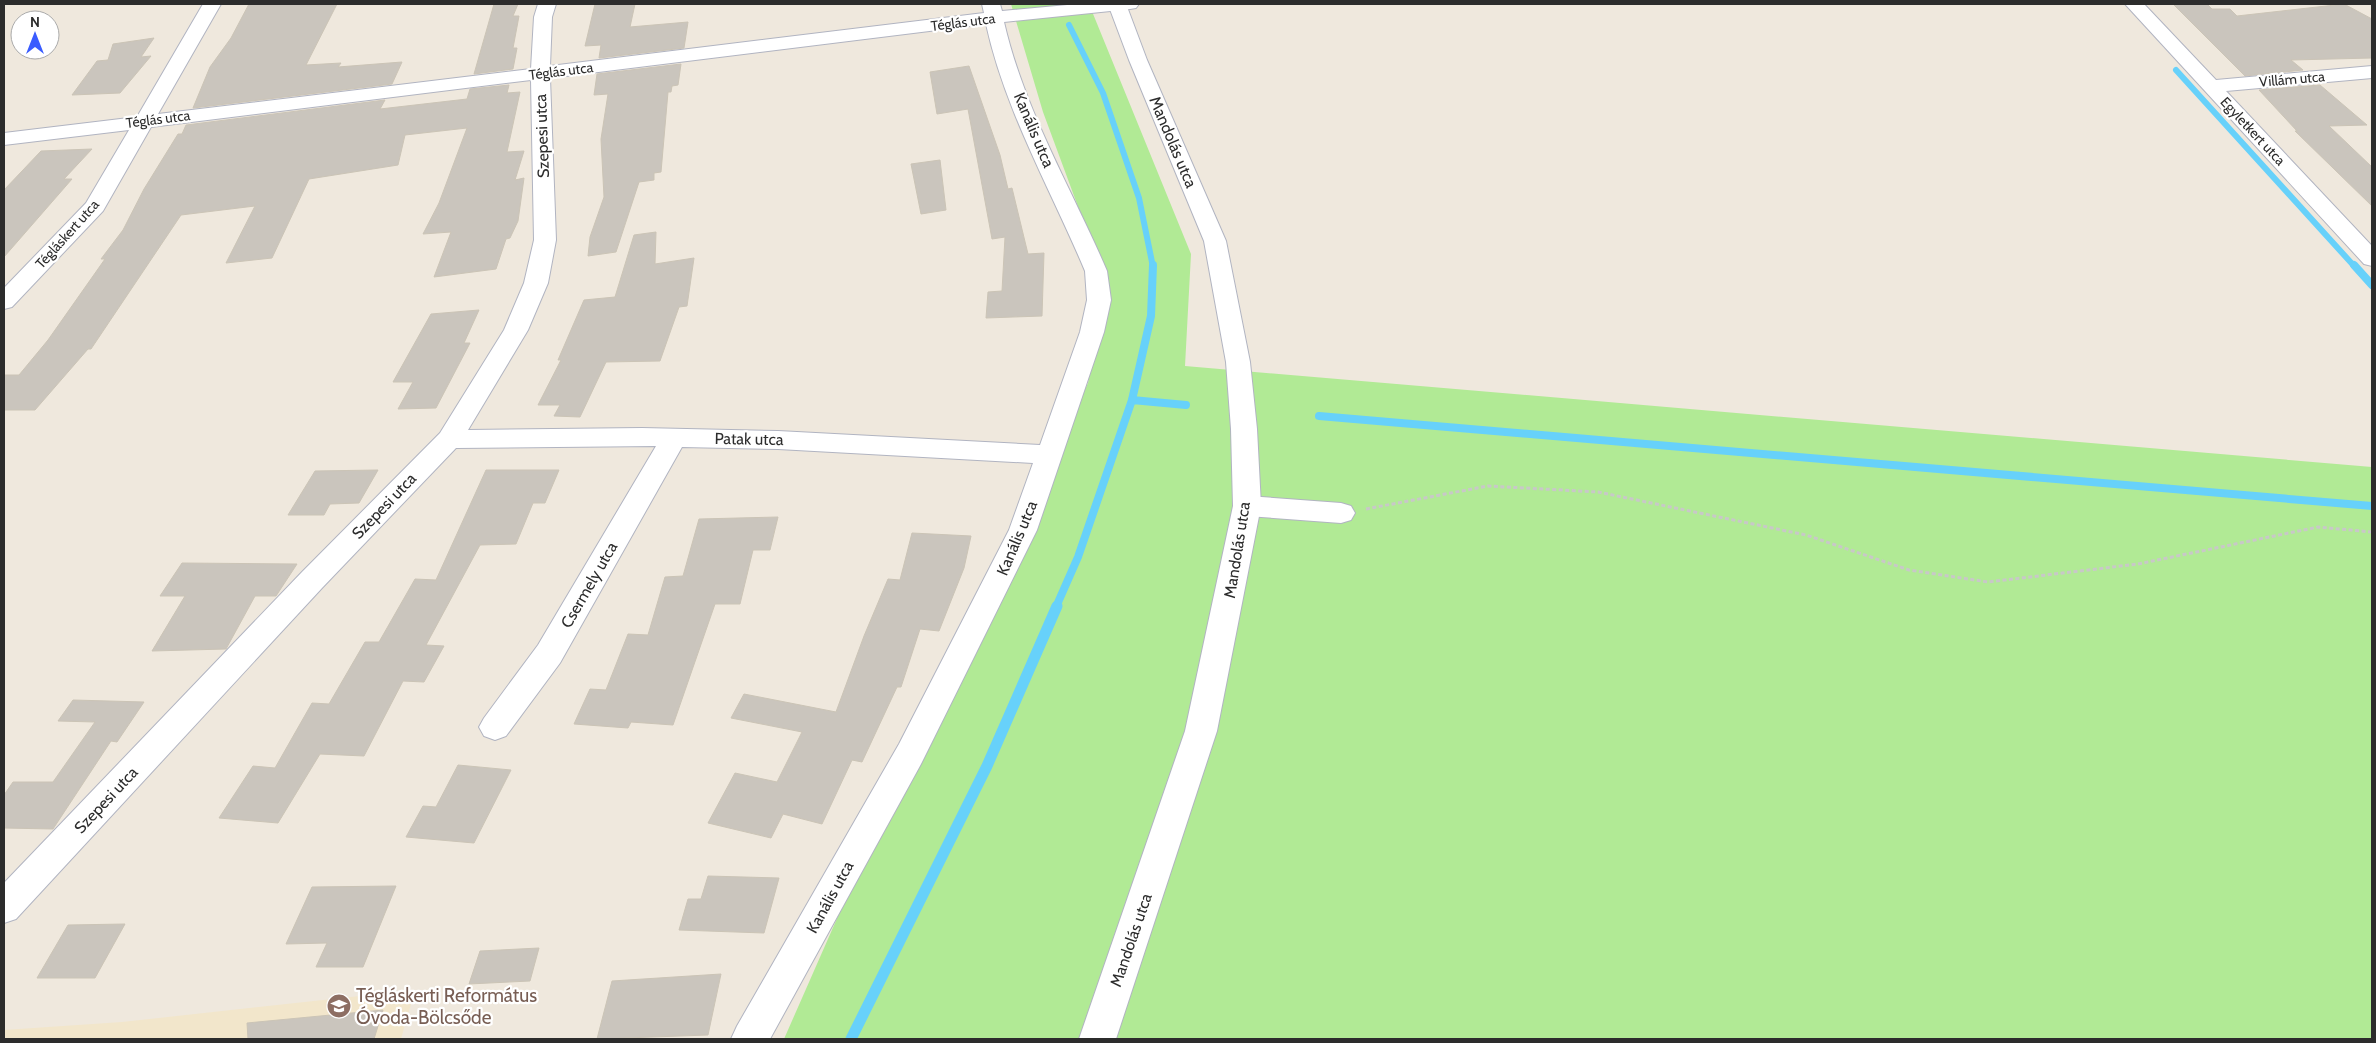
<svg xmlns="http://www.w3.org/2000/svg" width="2376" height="1043" viewBox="0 0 2376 1043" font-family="Cabin,sans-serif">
<rect width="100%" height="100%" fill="#efe8dd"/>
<polygon fill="#f2e6cb" points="415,990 401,1039 4,1039 4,1030 122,1022"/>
<polygon fill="#b1ea95" points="1011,4 1089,4 1191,254 1185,366 2372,467 2372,1039 784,1039 857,873 1088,383 1107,285 1043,112"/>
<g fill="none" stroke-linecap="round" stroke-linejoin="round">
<g stroke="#67d1fa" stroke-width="6">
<polyline points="1069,25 1103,93 1139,198 1153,267"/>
<polyline points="2176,70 2355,267"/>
</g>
<g stroke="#67d1fa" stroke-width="8">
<polyline points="2354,265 2372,285"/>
<polyline points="1132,400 1151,316 1153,265"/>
<polyline points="1319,416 2372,506"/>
<polyline points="1056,607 1078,557 1132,400 1186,405"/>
</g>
<polyline stroke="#67d1fa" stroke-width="11" points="851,1039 987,766 1057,606"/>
</g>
<g fill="#cac5bd" stroke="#cbc4b6">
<polygon points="249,4 337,4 306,65 341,63 338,67 402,62 392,84 193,108 210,67 231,38"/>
<polygon points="494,4 518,4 513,16 519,16 513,48 517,48 513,69 474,74"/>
<polygon points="595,4 635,4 630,27 688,22 684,48 599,58 601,45 585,46"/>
<polygon points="2173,4 2207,4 2212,9 2230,9 2237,16 2344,4 2372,19 2372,58 2291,60 2303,70 2245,76"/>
<polygon points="154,38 141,57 151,56 120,93 72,95 97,61 108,60 113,44"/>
<polygon points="681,64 678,85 672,86 671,92 668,92 661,172 654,173 654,180 639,182 616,252 588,256 590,237 604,197 601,139 608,94 594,95 597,74"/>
<polygon points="969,66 1000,155 1008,189 1012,188 1028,254 1044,253 1042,316 986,318 988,292 1002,291 1005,237 992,239 968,109 937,114 930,72"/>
<polygon points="509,85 507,93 520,92 507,152 524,151 515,180 524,178 518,221 510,238 506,239 496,269 434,277 451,232 423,234 439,203 467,128 405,135 398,165 309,179 272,258 226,263 255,206 181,215 91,349 88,349 35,410 4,410 4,375 19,375 48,340 105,259 101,259 123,230 144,189 178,134 182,134 186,125 385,100 380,109 467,99 470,89"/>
<polygon points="2320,85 2367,125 2329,126 2372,167 2372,206 2295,131 2297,131 2259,90"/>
<polygon points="92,149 64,179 72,179 4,257 4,190 41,151"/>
<polygon points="940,160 946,210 921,214 911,164"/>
<polygon points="656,232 655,264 694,258 687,306 679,307 660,361 606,362 580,417 554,416 560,405 538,405 561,360 558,360 584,300 615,297 634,235"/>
<polygon points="479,310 464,343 470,343 436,408 398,409 413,382 393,382 431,314"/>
<polygon points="378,470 359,503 330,504 324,515 288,515 315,471"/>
<polygon points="486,470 559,470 545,503 533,503 516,544 480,545 426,645 444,646 424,682 403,681 364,756 320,754 278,823 219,818 253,766 275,768 312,703 329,704 365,642 379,642 415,579 436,580"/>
<polygon points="778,517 770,550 753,550 740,604 715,604 673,725 631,722 628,728 574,724 590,689 606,690 628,634 648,635 665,577 683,576 699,519"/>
<polygon points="912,533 971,536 964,568 939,631 920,629 901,687 897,687 862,762 852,760 822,824 783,814 771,838 708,823 735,773 777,782 802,732 731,718 744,694 836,712 864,636 888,579 900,580"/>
<polygon points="182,563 297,564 276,596 255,596 226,649 152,651 185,596 160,596"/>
<polygon points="73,700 144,702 117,742 111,741 53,829 4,828 4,795 13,782 53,782 95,722 58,721"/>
<polygon points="458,765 511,770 474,843 406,837 423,806 436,807"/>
<polygon points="708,876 779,878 764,933 679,930 688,899 701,899"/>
<polygon points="396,886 363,967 316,967 327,943 286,944 312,887"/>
<polygon points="125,924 95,978 37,978 68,925"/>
<polygon points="539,948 530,981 469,984 480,951"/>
<polygon points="721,974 708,1035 597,1039 612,981"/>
<polygon points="383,1010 374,1039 248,1039 247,1023"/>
</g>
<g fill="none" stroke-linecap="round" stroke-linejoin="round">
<defs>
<g id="street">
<path d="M203,4H221L158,114L531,69L534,17L538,4H556L552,17L550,66L984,13L982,4H1000L1002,11L1078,4H1139L1136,8L1130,9L1004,22C1024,110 1072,189 1107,271L1111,300L1104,332L1037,530L921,764L770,1039H731L737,1026L899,744L1009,530L1033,463L778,449L682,447L560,663L506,736L495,740L484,736L479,727L484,718L538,645L656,446L456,448L322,588L16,919L4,923V883L302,572L440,433L504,330L524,283L534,240L531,80L151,127L103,211L12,307L4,309V288L86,203L129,130L4,145V133L137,117ZM986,24C1005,111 1051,190 1085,271L1087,300L1080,332L1040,445L778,431L642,428L468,430L528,330L548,283L556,240L550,78Z"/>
<polygon points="2125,4 2144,4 2216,80 2372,66 2372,78 2226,91 2372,246 2372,266 2364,264"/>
<polygon points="1247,496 1341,503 1351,506 1355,513 1351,520 1341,523 1247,516 1237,513 1233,506 1237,499"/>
</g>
<polygon id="secondary" points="1108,4 1126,4 1147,60 1226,241 1250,362 1257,429 1261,506 1217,731 1116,1039 1079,1039 1185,731 1233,506 1231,429 1226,362 1204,241 1129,60"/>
</defs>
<use href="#street" stroke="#b1b4c1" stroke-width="2"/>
<use href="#secondary" stroke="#b1b4c1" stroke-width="2"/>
<polyline stroke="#c8c8c8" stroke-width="3" stroke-dasharray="4 2.5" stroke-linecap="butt" points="1366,509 1488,486 1598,492 1806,535 1909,570 1988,582 2138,564 2318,527 2372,532"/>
<use href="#street" fill="#fff" fill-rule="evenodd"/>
<use href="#secondary" fill="#fff" fill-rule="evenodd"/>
</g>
<defs>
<symbol id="school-disc" viewBox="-11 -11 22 22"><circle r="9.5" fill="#8d6e63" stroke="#fff"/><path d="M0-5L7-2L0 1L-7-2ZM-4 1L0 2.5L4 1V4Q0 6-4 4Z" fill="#fff"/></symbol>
</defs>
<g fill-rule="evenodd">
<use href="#school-disc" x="325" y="992" width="28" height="28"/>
</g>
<g text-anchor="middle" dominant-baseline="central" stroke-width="4.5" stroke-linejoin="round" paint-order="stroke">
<g font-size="14" fill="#2c2c2c" stroke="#fff">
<text transform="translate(963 22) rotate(-7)">Téglás utca</text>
<text transform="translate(561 71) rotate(-7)">Téglás utca</text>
<text transform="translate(2292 79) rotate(-5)">Villám utca</text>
<text transform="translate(158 119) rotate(-7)">Téglás utca</text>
<text transform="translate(2253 131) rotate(47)">Egyletkert utca</text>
<text transform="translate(67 234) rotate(-48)">Tégláskert utca</text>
</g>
<g font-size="16" fill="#2c2c2c" stroke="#fff">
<text transform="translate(1034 130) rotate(67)">Kanális utca</text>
<text transform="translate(542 136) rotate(-92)">Szepesi utca</text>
<text transform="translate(1173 142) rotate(67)">Mandolás utca</text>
<text transform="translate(749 439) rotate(1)">Patak utca</text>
<text transform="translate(384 506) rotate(-46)">Szepesi utca</text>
<text transform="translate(1017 538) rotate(-67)">Kanális utca</text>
<text transform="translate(1237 550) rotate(-81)">Mandolás utca</text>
<text transform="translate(589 585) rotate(-60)">Csermely utca</text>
<text transform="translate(106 800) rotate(-47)">Szepesi utca</text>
<text transform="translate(830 897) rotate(-61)">Kanális utca</text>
<text transform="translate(1131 940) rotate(-71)">Mandolás utca</text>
</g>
<g font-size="19" fill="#785e54" stroke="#fff" text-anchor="start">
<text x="356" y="995">Tégláskerti Református<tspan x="356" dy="22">Óvoda-Bölcsőde</tspan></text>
</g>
</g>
<rect width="2376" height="1043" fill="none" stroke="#2c2c2c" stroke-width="10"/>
<g transform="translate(35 35)"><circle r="24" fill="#ffffff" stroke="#ababab"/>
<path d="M0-4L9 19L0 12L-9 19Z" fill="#3a5cff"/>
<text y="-8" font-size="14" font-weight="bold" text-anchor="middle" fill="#2c2c2c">N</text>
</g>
</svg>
